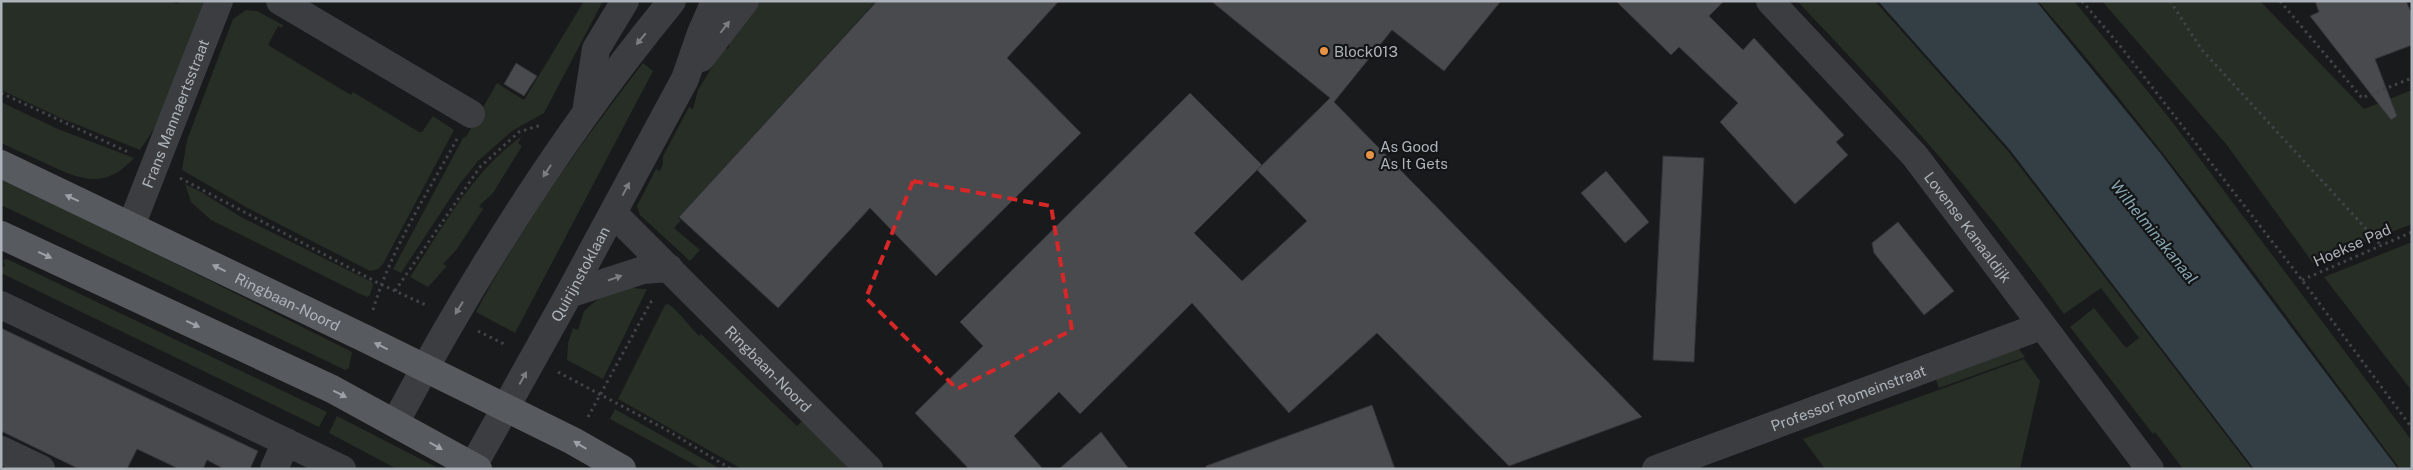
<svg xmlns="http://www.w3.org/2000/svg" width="2413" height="470" viewBox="0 0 2413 470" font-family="'Public Sans',sans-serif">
<rect width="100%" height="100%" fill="#191a1b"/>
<g fill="#262e26">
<polygon points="1,1 169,1 177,4 179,1 204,1 157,124 140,150 63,119 1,90"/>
<polygon points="584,1 603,1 544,113 512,131 478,161 459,185 401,273 393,269 463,138 466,137 497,83 524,100"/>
<polygon points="758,1 876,1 678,218 681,220 674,228 700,250 690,261 640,215 637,206 656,169 660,171 663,164 663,156 689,107 693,109 698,90 724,47 728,49 733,34"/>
<path d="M1797,1H1875L2008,151L2252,469H2183L2155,432L2153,434L2070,327L2094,308L2126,348L2139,338L2101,288L2064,314C1984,203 1892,100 1797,1Z"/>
<path d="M2038,1H2074L2167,115L2412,441V469H2400C2282,311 2167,150 2038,1Z"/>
<polygon points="2102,1 2260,1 2364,109 2412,90 2412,224 2313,263 2226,144"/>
<polygon points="246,10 257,11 283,25 282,28 278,26 268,45 351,95 353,92 419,132 422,132 433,116 454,130 383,264 378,269 370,271 246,207 182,170 187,140 233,19"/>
<path d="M643,63L653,71L515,333L476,312C522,224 582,142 643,63Z"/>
<path d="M1,102L58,129L134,158C105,190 81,180 47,164C32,157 16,150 1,143Z"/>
<path d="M522,136L518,143L522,146L493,193L479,206L483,209L457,249L443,264L447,266L428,287L410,277C443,227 472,172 522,136Z"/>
<polygon points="1,179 139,245 352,352 349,368 345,370 1,205"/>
<polygon points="185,184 203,193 241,217 372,282 373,285 370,295 367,297 358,293 211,220 191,202"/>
<polygon points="2412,242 2412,391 2324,277"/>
<polygon points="7,259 327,412 319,427 1,273 1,268 5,266 3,260"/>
<polygon points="631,288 647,289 603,379 567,360 568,343 573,328 578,330 584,311 592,304 600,298"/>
<path d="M668,304C681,313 688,325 699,336L701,334L797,426L803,420L849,469H742L618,399L665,305Z"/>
<polygon points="2010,337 2025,357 1939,388 1931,366"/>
<polygon points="2024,359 2040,381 2020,469 1825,469 1803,439"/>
<polygon points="615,409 712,464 720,469 702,469 610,419"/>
<polygon points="337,416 440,469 397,469 329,433"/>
</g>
<polygon fill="#333f44" points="1878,1 2036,1 2161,154 2398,469 2254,469 2010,150"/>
<g fill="#494a4e" stroke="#343437">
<polygon points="877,1 1059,1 1007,58 1081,133 936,276 870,208 778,308 679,217"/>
<polygon points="1211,1 1501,1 1444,71 1392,30 1334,102 1642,417 1509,466 1377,333 1289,413 1192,303 1080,414 1059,392 1014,436 1043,469 969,469 915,413 983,346 960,322 1190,93 1262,165 1194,233 1242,281 1307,221 1257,170 1330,98"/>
<polygon points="1616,1 1724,1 1709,16 1743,50 1754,38 1844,135 1836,142 1848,155 1795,204 1720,122 1738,103 1679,47 1671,55"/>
<polygon points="2315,1 2406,1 2412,14 2412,45 2375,59 2397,116 2391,120 2310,16 2319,12"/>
<polygon points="516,63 537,76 524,96 504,84"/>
<polygon points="1663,156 1704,158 1694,362 1653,360"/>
<polygon points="1606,171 1649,222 1625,243 1581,193"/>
<polygon points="1898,222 1954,291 1924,315 1874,253 1872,243"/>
<polygon points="1,328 258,451 250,469 224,469 207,460 203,469 179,469 137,449 127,469 79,469 1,431"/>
<polygon points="1372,405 1395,469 1206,469 1206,466"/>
<polygon points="1101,432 1129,469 1059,469"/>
</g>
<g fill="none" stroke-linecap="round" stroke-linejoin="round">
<g stroke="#414447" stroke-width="3" stroke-dasharray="2.5 4" stroke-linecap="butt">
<polyline points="2082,1 2121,47 2302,280 2412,428"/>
<polyline points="2170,1 2202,50 2380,244"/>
<polyline points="2280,1 2362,98 2412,78"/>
<polyline points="1,93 130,153"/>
<polyline points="180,178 380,284 428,306"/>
<polyline points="2302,280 2412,232"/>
<polyline points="395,291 480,167 519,132 541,125"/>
<path d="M373,310C391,249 427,194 457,139"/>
<polyline points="478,331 506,345"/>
<polyline points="558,372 665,429 731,469"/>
<polyline points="588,417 652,300"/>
</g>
<g stroke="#3b3d40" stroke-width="28">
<polyline points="280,1 471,114"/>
<path id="s1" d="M1770,1L1915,156L2150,469"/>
<polyline points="701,58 745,1"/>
<polyline points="587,106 596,49 625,1"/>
<path id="s2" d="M613,213L869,469"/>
<path id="s3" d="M131,226L219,1"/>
<polyline points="569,294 643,270 669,268"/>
<polyline points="1,305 342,469"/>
<path d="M395,423C474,275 565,131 672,1"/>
<polyline points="1,450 41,469"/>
<path id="s4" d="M473,466L569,294L685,79L701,33L715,1"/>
<polyline points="274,469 286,442"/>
<path id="s5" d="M1656,469L2041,326"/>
</g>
<g stroke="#575a5f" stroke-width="28">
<path id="s6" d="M1,164L364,338L573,441L622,469"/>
<polyline points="1,235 332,389 478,469"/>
</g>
</g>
<defs><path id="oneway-solid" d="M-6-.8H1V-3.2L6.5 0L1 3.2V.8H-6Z" transform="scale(1.25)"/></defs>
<g fill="#7a7e83">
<use href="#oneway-solid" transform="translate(725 27) rotate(-52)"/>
<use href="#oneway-solid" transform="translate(641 39) rotate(130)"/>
<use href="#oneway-solid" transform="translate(547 171) rotate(123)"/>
<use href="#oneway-solid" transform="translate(626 189) rotate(-62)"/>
<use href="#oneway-solid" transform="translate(615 278) rotate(-19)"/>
<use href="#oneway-solid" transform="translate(459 308) rotate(122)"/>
<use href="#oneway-solid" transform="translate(523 378) rotate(-61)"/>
</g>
<g fill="#9ca1a8">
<use href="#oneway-solid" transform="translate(72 198) rotate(-155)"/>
<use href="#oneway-solid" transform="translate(45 255) rotate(25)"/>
<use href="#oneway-solid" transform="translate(219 268) rotate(-154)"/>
<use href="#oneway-solid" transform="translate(193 324) rotate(25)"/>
<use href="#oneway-solid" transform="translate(381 346) rotate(-154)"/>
<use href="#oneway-solid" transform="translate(340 394) rotate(27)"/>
<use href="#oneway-solid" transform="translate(580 445) rotate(-149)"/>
<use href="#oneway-solid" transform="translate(436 446) rotate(29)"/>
</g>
<path fill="none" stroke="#d62828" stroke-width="4" stroke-dasharray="10 6" stroke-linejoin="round" d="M913,181L1051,206L1072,330L957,389L866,298Z"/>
<g fill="#e69347" stroke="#141516" stroke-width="2">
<circle cx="1324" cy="51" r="5"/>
<circle cx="1370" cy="155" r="5"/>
</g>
<g text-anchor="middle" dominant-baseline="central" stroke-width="4.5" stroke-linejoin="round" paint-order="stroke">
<g font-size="15" fill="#adb3ba" stroke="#141516" text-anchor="start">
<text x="1334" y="51">Block013</text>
<text x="1380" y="146">As Good<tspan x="1380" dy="17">As It Gets</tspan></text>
</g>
<g font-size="15" fill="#adb3ba" stroke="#141516">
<text stroke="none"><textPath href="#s3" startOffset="121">Frans Mannaertsstraat</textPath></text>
<text stroke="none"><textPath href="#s1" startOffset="301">Lovense Kanaaldijk</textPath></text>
<text transform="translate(2352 245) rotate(-24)">Hoekse Pad</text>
<text stroke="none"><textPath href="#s4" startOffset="220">Quirijnstoklaan</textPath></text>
<text stroke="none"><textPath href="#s6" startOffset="318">Ringbaan-Noord</textPath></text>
<text stroke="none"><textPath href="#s2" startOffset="220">Ringbaan-Noord</textPath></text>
<text stroke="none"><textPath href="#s5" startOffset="205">Professor Romeinstraat</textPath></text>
</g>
<g font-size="16" font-style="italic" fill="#87a6b2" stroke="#141516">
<text transform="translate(2154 232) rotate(51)">Wilhelminakanaal</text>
</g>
</g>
<rect width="2413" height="470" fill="none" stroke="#adb3ba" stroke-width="5"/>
</svg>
